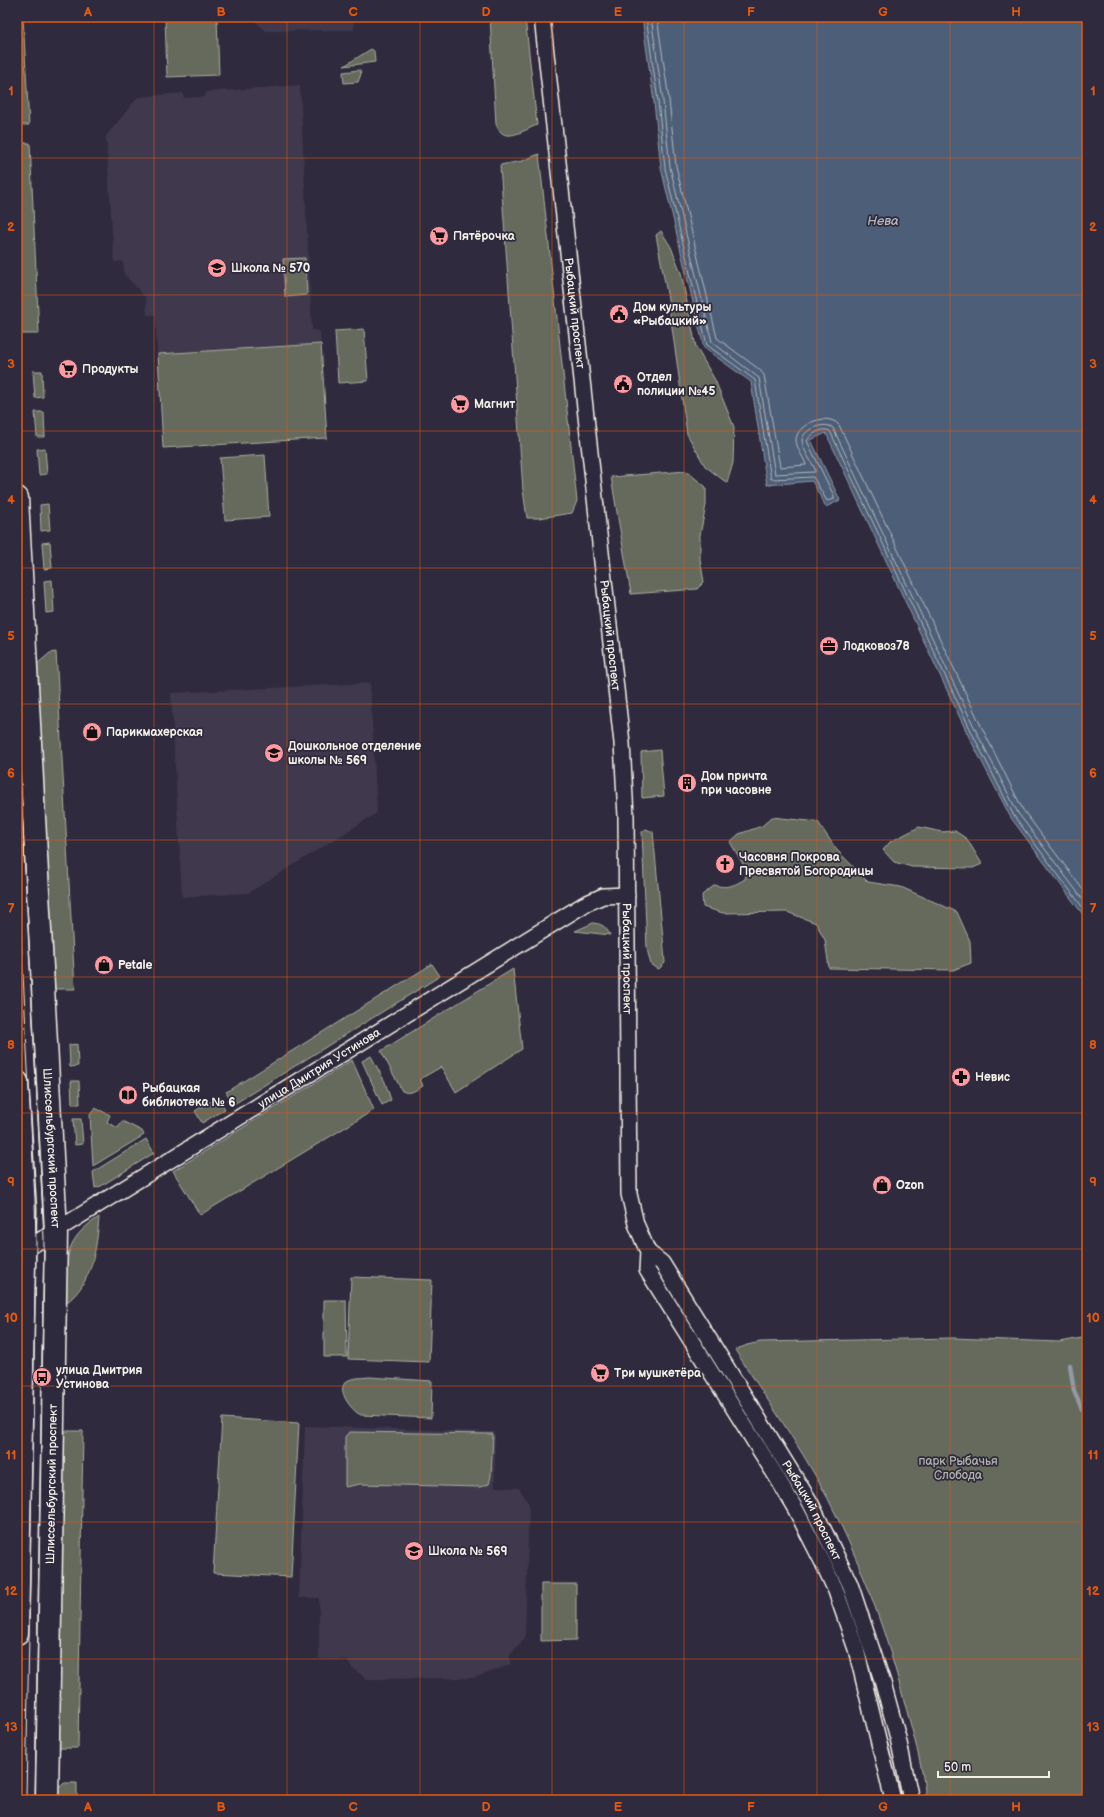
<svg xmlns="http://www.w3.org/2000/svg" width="1104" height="1817" viewBox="0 0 1104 1817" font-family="'Balsamiq Sans',sans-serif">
<rect width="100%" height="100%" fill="#2f2a3d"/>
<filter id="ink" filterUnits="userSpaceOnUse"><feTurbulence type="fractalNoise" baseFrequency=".025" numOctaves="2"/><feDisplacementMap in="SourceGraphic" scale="8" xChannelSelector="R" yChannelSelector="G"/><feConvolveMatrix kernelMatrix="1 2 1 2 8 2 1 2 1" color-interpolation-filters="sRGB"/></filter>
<g filter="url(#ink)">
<g fill="#41394e">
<polygon points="250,17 353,17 354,30 266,31"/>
<polygon points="300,85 312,330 320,331 327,438 163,448 155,315 147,315 146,298 124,274 123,261 114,262 106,136 138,97 183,93 184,98 205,97 206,92"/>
<polygon points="370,683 377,813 248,893 182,897 171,693"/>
<polygon points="305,1426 495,1432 495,1487 519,1488 529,1504 525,1638 510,1655 510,1665 474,1678 367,1679 352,1668 347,1660 319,1659 319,1598 299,1598"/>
</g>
<g fill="#656a5d" stroke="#acaea2">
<polygon points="17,17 23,17 29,125 17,125"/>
<polygon points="165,17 217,17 219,75 167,77"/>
<path d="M490,17H525L537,125C522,131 503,145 496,124Z"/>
<polygon points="371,49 374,51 375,62 344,66"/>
<polygon points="360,70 361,74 358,82 344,83 343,72"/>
<polygon points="17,143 30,143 39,334 20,334 17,280"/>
<polygon points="539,154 577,501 572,513 539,518 527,518 523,490 500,165 522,161"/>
<polygon points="661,231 671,247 681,273 696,347 715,380 734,427 733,463 727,483 705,466 687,434 668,299 656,235"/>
<polygon points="305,258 307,295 285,297 283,259"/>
<polygon points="364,329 368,381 338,383 335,331"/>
<polygon points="321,344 327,438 163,448 158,354"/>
<polygon points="33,371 42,371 43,397 35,398"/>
<polygon points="35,412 44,412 45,437 37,437"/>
<polygon points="45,448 47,474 39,475 37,449"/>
<polygon points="265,455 269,517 225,520 220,458"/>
<polygon points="686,471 706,487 706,505 700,535 700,559 704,582 697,589 631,594 611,477"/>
<polygon points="48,504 50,530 41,531 40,505"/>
<polygon points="50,542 52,568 44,569 42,543"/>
<polygon points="52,580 54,612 46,613 44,581"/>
<polygon points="56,652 75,989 55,989 37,664 50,653"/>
<polygon points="660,750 664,796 642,798 641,752"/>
<path d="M772,817L818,822L836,849L868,882L901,887L957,912L970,941L971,963L953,970L829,968L825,940L816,923L787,912L723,913L703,907L702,895L715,885C727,889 735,885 745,879L747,871L730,842L739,834L762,826Z"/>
<polygon points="919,827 942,832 955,831 967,839 982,864 973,868 912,867 894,862 883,850 890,842"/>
<polygon points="646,829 653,832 664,949 665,963 659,969 651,965 647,949 642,832"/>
<path d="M593,923C603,924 606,927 610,935L575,931Z"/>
<polygon points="432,964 440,976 234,1104 226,1092"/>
<path d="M513,969L522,1049L456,1092L441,1067L420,1079L423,1086C416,1090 410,1095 402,1091L381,1051Z"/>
<polygon points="77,1044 78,1066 70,1067 69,1045"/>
<polygon points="371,1056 385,1082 391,1100 382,1105 362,1061"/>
<polygon points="352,1060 374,1110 200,1215 173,1171"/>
<polygon points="71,1081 79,1081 80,1104 72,1104"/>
<polygon points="218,1097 225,1109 202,1123 195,1111"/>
<polygon points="95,1108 110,1115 107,1122 118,1128 122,1121 142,1131 144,1135 93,1166 90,1115"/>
<polygon points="73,1119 81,1119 83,1144 75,1145"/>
<polygon points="146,1139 154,1153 101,1186 95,1188 93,1172"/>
<path d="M99,1217C97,1248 92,1284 66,1303C66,1263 61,1241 99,1217Z"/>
<polygon points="351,1277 432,1280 429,1362 348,1359"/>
<polygon points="324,1300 346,1300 347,1357 324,1357"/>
<path d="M1087,1337V1800H926C923,1765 912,1730 903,1697C887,1636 866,1577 839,1521C811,1461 771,1406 735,1350L747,1345L760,1342L953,1338L1060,1342Z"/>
<path d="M369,1377L432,1381L431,1418L361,1415C353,1412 338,1393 344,1384C348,1377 362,1378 369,1377Z"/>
<polygon points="222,1418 299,1423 291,1577 213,1573"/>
<polygon points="64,1431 83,1431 78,1748 58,1748"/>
<polygon points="349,1432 493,1434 491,1476 489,1484 480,1487 360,1484 345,1487 345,1437"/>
<polygon points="541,1584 576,1584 576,1640 541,1641"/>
<polygon points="65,1783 77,1783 77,1800 57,1800 57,1787"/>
</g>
<polygon fill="#4e5f78" stroke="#9099a5" points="642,17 1087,17 1087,920 1011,818 969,737 826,433 811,440 840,500 826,507 812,481 767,485 751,382 704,348 661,168 654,102"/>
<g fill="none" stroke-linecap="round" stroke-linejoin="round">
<g stroke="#b2b7bb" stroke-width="1">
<path d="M646,17L658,101L665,168L707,345L755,380L771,479L813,477L827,501L834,499V496L807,441C810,434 823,427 830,431L973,735L1014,816L1087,913"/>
<path d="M651,17L663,101L670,167L712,342L759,378L775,474L815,472V469C812,462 802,449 802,440C803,429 825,421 833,428L977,733L1018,813L1087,905"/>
<path d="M657,17L669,100L676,166L717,338L760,370L764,375L780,467L806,465C804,457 796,449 796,439C798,423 828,412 839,425L983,730L1023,810L1087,895"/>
</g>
<polyline stroke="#9099a5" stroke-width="4.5" points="1070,1365 1074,1391 1087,1420"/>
<defs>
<g id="street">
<path id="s1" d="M542,17L622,743L626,816L629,1194L636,1224L648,1252L647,1270L776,1476L796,1510L823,1563L836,1591L856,1649L893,1800"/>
<path id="s2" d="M648,1252L662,1263L810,1502L850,1584L883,1683L898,1738L911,1800"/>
<path id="s3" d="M18,1254L585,904L603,896L627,895"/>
</g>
<g id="primary">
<path id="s4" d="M17,498L56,1231L47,1800"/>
<polyline points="17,1082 25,1210 17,1633"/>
</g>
</defs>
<use href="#street" stroke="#f4f1e8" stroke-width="18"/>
<use href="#primary" stroke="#f4f1e8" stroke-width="25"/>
<use href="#street" stroke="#2f2a3d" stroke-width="15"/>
<use href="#primary" stroke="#2f2a3d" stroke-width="22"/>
<g stroke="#f4f1e8" stroke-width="1">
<polyline points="17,707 44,1238 35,1800"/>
<polyline points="17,862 35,1200 36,1243 26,1800"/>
</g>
</g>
</g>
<path fill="none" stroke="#e8590c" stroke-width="1" stroke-opacity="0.55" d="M154,17V1800M287,17V1800M420,17V1800M552,17V1800M684,17V1800M817,17V1800M950,17V1800M17,158H1087M17,295H1087M17,431H1087M17,568H1087M17,704H1087M17,840H1087M17,977H1087M17,1113H1087M17,1249H1087M17,1386H1087M17,1522H1087M17,1659H1087"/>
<defs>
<symbol id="supermarket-disc" viewBox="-11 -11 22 22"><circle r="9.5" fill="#ff9aa2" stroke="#2f2a3d"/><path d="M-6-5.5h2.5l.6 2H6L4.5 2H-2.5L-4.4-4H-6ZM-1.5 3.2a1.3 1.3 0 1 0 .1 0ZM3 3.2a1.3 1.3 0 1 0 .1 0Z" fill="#111"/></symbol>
<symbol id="school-disc" viewBox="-11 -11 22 22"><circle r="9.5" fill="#ff9aa2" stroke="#2f2a3d"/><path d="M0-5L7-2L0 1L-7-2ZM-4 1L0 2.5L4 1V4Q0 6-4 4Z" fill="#111"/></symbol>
<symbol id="civic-disc" viewBox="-11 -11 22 22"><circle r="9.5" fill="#ff9aa2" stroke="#2f2a3d"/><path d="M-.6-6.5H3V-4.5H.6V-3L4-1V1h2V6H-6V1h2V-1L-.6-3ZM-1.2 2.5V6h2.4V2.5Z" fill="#111"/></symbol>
<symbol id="office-disc" viewBox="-11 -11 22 22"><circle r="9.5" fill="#ff9aa2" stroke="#2f2a3d"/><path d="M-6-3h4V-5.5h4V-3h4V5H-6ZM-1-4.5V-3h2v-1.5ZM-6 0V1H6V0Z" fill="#111"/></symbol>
<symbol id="shop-disc" viewBox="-11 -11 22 22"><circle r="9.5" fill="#ff9aa2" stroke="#2f2a3d"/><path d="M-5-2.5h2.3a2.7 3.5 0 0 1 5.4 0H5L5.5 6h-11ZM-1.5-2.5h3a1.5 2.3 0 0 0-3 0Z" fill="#111"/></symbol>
<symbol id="building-disc" viewBox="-11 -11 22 22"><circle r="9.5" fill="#ff9aa2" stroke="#2f2a3d"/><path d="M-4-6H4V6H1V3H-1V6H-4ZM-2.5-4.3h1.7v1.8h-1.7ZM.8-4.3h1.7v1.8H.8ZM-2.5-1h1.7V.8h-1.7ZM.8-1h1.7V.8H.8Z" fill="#111"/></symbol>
<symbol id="church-disc" viewBox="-11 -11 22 22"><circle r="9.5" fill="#ff9aa2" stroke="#2f2a3d"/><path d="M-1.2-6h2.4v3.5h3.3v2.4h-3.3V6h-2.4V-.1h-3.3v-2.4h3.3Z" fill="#111"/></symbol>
<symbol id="pharmacy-disc" viewBox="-11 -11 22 22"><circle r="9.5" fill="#ff9aa2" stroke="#2f2a3d"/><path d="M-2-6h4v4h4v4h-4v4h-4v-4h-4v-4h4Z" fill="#111"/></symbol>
<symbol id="library-disc" viewBox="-11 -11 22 22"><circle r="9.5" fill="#ff9aa2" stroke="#2f2a3d"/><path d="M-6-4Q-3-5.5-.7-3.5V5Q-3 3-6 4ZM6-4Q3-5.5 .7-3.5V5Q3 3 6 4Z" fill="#111"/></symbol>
<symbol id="bus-disc" viewBox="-11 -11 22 22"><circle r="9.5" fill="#ff9aa2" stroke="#2f2a3d"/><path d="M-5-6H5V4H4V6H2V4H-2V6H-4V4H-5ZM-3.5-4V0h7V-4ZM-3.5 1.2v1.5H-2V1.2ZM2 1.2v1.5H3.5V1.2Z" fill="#111"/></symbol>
</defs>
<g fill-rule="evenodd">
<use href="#supermarket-disc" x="428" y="225" width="22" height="22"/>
<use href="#school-disc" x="206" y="257" width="22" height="22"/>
<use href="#civic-disc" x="608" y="303" width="22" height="22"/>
<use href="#supermarket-disc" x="57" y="358" width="22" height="22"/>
<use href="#civic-disc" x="612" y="373" width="22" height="22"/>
<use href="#supermarket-disc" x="449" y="393" width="22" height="22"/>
<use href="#office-disc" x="818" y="635" width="22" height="22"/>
<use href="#shop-disc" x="81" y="721" width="22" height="22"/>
<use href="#school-disc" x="263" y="742" width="22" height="22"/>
<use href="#building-disc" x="676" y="772" width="22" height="22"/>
<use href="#church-disc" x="714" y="853" width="22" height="22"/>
<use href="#shop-disc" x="93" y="954" width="22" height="22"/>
<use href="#pharmacy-disc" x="950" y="1066" width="22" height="22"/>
<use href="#library-disc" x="117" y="1084" width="22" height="22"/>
<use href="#shop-disc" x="871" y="1174" width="22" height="22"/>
<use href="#supermarket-disc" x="589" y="1362" width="22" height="22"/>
<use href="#bus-disc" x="31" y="1366" width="22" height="22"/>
<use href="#school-disc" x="403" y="1540" width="22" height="22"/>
</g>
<g text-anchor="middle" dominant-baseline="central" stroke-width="3.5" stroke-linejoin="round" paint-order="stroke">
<g font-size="12" font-weight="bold" fill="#f4f1e8" stroke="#2f2a3d" text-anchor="start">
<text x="453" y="236">Пятёрочка</text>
<text x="231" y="268">Школа № 570</text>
<text x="633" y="307">Дом культуры<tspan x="633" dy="14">«Рыбацкий»</tspan></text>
<text x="82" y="369">Продукты</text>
<text x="637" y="377">Отдел<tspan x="637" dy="14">полиции №45</tspan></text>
<text x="474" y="404">Магнит</text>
<text x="843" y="646">Лодковоз78</text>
<text x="106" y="732">Парикмахерская</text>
<text x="288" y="746">Дошкольное отделение<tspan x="288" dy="14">школы № 569</tspan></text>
<text x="701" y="776">Дом причта<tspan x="701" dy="14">при часовне</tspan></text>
<text x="739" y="857">Часовня Покрова<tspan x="739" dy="14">Пресвятой Богородицы</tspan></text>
<text x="118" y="965">Petale</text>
<text x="975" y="1077">Невис</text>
<text x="142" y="1088">Рыбацкая<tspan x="142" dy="14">библиотека № 6</tspan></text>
<text x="896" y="1185">Ozon</text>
<text x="56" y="1370">улица Дмитрия<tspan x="56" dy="14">Устинова</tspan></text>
<text x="614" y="1373">Три мушкетёра</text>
<text x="428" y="1551">Школа № 569</text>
</g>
<g font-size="12" fill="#f4f1e8" stroke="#2f2a3d">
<text stroke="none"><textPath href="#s1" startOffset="298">Рыбацкий проспект</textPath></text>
<text stroke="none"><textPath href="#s1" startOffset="622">Рыбацкий проспект</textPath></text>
<text stroke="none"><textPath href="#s1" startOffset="946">Рыбацкий проспект</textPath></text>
<text stroke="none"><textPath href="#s3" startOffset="354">улица Дмитрия Устинова</textPath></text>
<text stroke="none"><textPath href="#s4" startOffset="651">Шлиссельбургский проспект</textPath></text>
<text transform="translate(52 1484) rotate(-89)">Шлиссельбургский проспект</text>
<text stroke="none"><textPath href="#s2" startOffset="307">Рыбацкий проспект</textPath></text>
</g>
<g font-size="12" fill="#b4b4a9" stroke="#2f2a3d">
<text x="958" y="1461">парк Рыбачья<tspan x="958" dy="14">Слобода</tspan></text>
</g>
<g font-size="13" font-style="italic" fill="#b2b7bb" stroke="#2f2a3d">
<text x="883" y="221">Нева</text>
</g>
</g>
<rect width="1104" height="1817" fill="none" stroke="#2f2a3d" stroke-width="44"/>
<path d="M938 1771v6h111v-6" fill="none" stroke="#f4f1e8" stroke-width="2"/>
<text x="944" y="1771" font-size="12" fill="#f4f1e8" stroke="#2f2a3d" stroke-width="3" paint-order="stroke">50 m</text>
<rect x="22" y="22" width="1060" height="1773" fill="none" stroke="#e8590c" stroke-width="1.5"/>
<g font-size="13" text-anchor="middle" font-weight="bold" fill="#e8590c">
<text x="88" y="16">A</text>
<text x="221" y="16">B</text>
<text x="353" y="16">C</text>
<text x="486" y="16">D</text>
<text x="618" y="16">E</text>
<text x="751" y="16">F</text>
<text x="883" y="16">G</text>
<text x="1016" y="16">H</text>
<text x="11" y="95">1</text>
<text x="1093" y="95">1</text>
<text x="11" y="231">2</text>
<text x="1093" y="231">2</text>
<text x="11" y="368">3</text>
<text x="1093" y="368">3</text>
<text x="11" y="504">4</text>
<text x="1093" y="504">4</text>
<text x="11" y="640">5</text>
<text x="1093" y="640">5</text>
<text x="11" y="777">6</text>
<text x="1093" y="777">6</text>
<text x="11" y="913">7</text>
<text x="1093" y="913">7</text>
<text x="11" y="1049">8</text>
<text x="1093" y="1049">8</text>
<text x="11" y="1186">9</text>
<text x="1093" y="1186">9</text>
<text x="11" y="1322">10</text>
<text x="1093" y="1322">10</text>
<text x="11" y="1459">11</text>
<text x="1093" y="1459">11</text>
<text x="11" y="1595">12</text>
<text x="1093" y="1595">12</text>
<text x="11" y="1731">13</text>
<text x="1093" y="1731">13</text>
<text x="88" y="1811">A</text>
<text x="221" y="1811">B</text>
<text x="353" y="1811">C</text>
<text x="486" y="1811">D</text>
<text x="618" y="1811">E</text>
<text x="751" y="1811">F</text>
<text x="883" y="1811">G</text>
<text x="1016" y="1811">H</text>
</g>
</svg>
